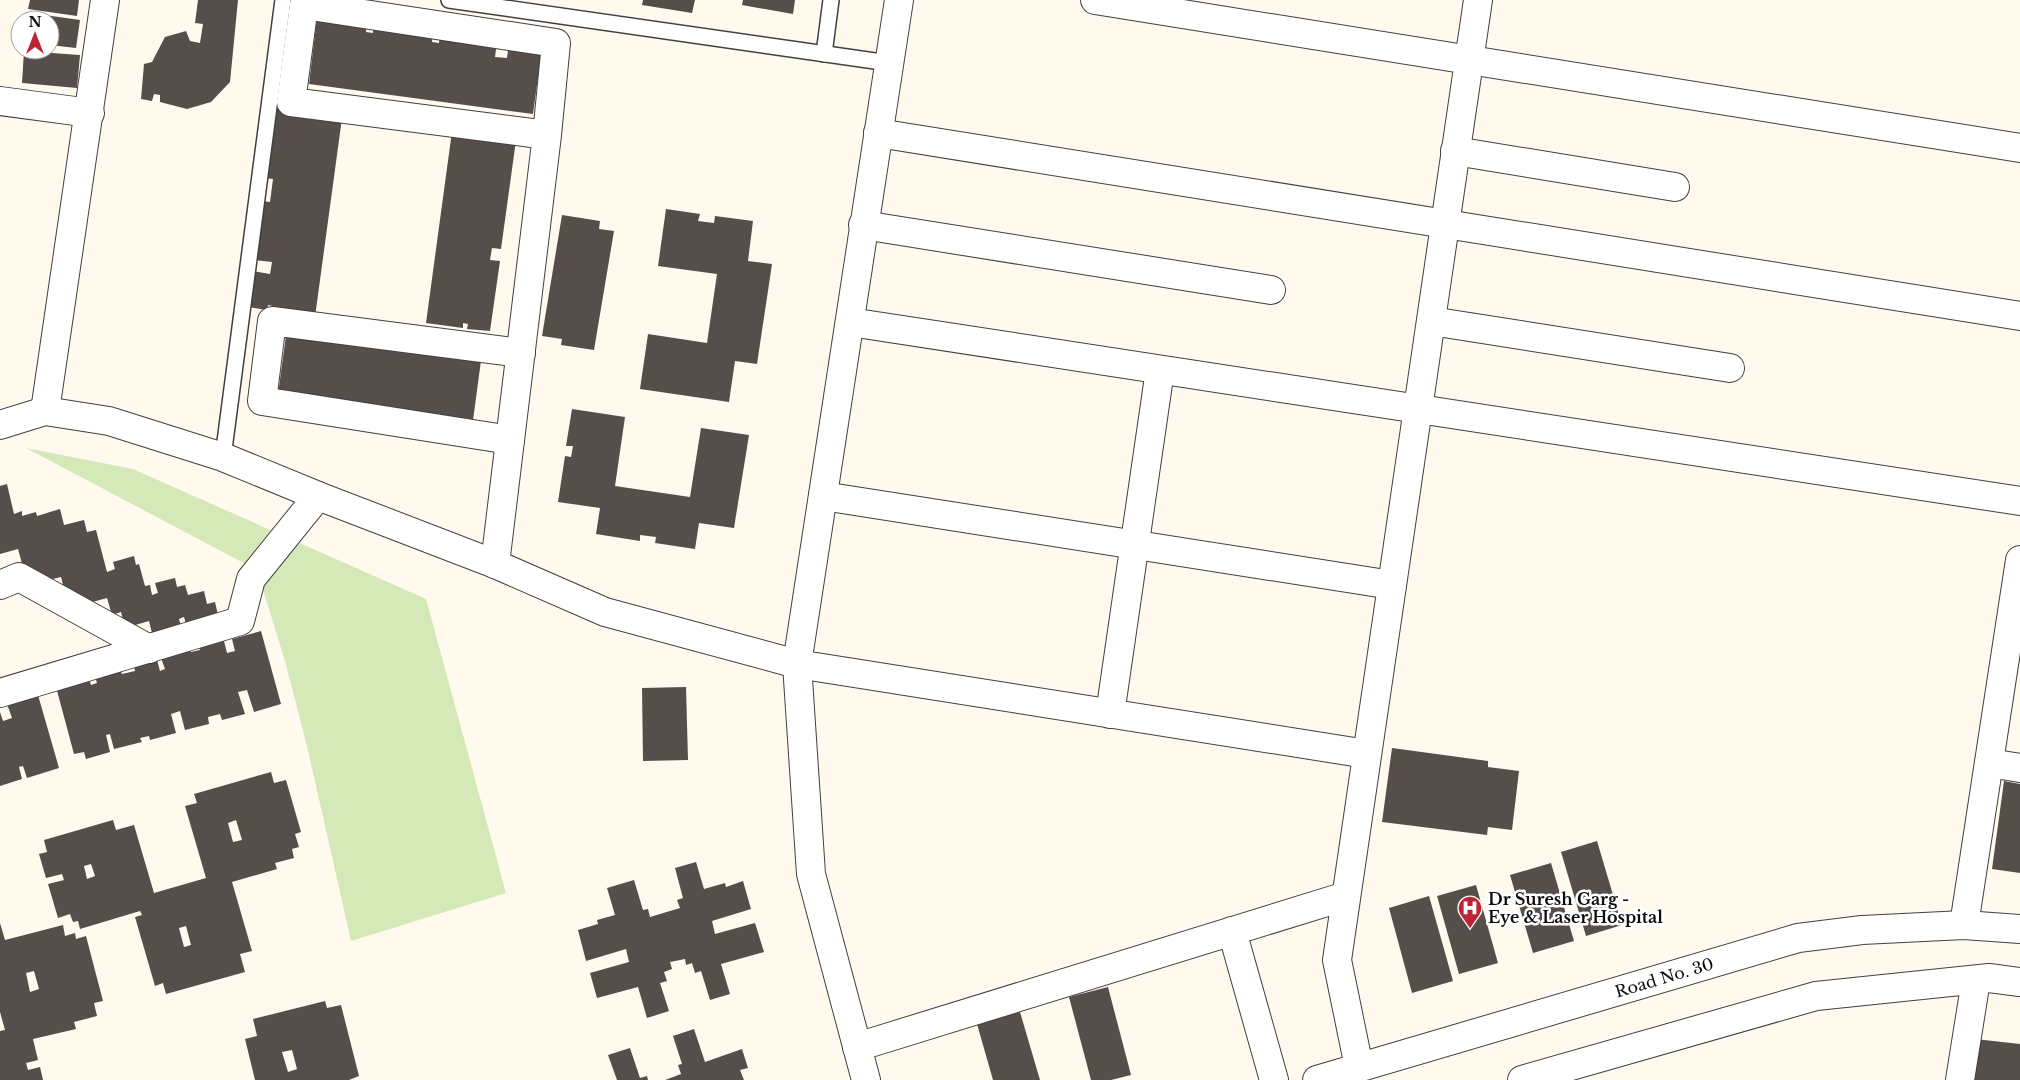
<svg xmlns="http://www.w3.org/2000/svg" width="2020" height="1080" viewBox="0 0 2020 1080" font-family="'Libre Baskerville',serif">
<rect width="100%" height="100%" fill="#fffaed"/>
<polygon fill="#d4e9b7" points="26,448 133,469 426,599 506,893 351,941 307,746 285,661 257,570"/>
<g fill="#564e4a" fill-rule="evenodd">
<polygon points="30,0 79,0 77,16 28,9"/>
<polygon points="198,0 238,0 230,82 211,102 187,109 160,102 160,95 154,94 152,101 141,99 144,64 152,62 165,37 186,31 190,41 200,43 203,24 195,23"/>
<polygon points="643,0 695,0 692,13 642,5"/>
<polygon points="743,0 795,0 793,14 742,5"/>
<polygon points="30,13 80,20 76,48 50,45 50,20 29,20"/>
<polygon points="317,18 367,24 366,32 373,33 373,25 433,33 432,42 439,43 440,34 497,42 495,57 507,58 509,43 542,47 533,114 309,84"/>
<polygon points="24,51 80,55 77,88 22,83"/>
<polygon points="275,108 342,118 315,317 272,311 273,306 268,305 267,310 248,307 253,271 270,274 272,262 254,260 262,201 270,202 273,179 265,178"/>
<polygon points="453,124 517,133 501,249 492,248 490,260 500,261 490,331 467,329 468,324 463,323 463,328 426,323"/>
<polygon points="666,209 700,214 698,221 714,223 715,216 753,221 748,261 772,264 757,364 735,361 729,402 640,389 648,334 707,343 717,274 658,266"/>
<polygon points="562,215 600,221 599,229 614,231 594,350 561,345 562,339 542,336"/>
<polygon points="287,328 482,353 472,428 380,416 382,405 371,404 370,414 277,402"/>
<polygon points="572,409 625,417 615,486 690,497 701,428 749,435 734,528 699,523 695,549 655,543 656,537 640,535 640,541 596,534 600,508 558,502 565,456 571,457 573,446 566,446"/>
<polygon points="7,484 14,514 22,511 22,516 36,512 37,516 60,509 64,525 84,520 87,532 96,530 107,572 115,569 113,562 134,556 136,565 139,564 145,586 150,585 152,595 158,593 155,583 175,578 177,587 185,585 188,595 204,591 207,604 215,602 219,619 187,628 184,617 179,619 182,630 153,637 149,621 125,628 121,612 112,615 107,598 78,606 66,597 61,577 37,583 33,568 24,571 18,549 0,554 0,486"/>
<polygon points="261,631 281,704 254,712 247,690 238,692 245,714 222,720 220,714 208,717 209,724 185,730 180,711 171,714 176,733 150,740 149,736 140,738 142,742 114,749 110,734 106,735 110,752 86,759 84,752 74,754 56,687 89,678 91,685 97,683 95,677 120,669 122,674 135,671 134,666 157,660 160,671 165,669 161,658 190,650 191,652 200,650 199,648 224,641 227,653 235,651 232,639"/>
<polygon points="686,687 688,760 643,761 642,688"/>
<polygon points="38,695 59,768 27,778 23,766 19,767 22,779 0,786 0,712 3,721 12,718 7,704"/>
<polygon points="1392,748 1488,761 1488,767 1519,771 1512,830 1488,827 1487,835 1382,822"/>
<path d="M271,772L274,783L286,780L301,832L295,834L299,847L292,849L294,858L275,863L277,869L232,882L252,951L240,954L245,972L166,994L163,983L155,986L135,917L142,915L140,911L80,929L78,921L73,922L70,914L58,918L48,884L64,880L62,874L46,878L39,854L47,852L44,840L113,820L116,830L134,825L154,893L206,878L185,806L197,803L194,794ZM236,820L242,840L233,842L228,823ZM91,864L95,876L87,879L84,866ZM186,926L191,945L184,947L179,928Z"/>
<polygon points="2004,781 2020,784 2020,873 1992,869"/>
<polygon points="1597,841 1622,925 1586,936 1561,852"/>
<polygon points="696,862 704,889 725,883 726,887 743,881 751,909 712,921 715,934 755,923 764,952 721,964 730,994 710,1000 701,971 695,973 692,963 686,965 685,959 670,962 672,969 664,972 667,981 660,983 669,1011 647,1018 638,987 597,998 590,973 629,962 626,949 586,961 578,930 598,924 597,920 615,915 607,888 634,880 643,910 648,909 650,917 680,908 677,900 683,898 675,868"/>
<polygon points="1551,863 1574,941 1533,953 1510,875"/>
<polygon points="1476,885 1498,963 1459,974 1437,896"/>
<polygon points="1429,896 1453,981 1412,993 1389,908"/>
<path d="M0,923L5,940L63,925L65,936L75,933L76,939L86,936L103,1001L94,1003L97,1016L74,1022L76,1029L33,1039L38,1060L26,1063L28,1070L40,1067L43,1080H0V1031L5,1030L0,1012ZM34,971L39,989L30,992L26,973Z"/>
<polygon points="1108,987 1131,1075 1111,1080 1091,1080 1069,997"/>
<path d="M325,1001L327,1008L341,1005L359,1076L349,1080H255L245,1039L257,1036L253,1019ZM292,1050L297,1069L288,1072L282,1052Z"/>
<polygon points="1020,1012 1040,1080 993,1080 977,1024"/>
<polygon points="694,1029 705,1062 742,1049 748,1068 740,1070 744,1080 665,1080 681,1074 678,1065 682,1064 673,1036"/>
<polygon points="1975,1039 2020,1044 2020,1080 1970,1080"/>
<polygon points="630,1048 640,1078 647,1076 648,1080 617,1080 608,1055"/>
</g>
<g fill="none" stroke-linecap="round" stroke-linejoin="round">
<defs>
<g id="service">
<polyline points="449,0 889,63"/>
<polyline points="824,54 831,0"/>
<polyline points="223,457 283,0"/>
</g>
<g id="minor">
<polyline points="899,0 797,664 1367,754"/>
<polyline points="1095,0 2020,148"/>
<polyline points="0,101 90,113"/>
<polyline points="878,133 2020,316"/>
<polyline points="1455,151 1675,187"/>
<polyline points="863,225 1271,290"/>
<polyline points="1431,321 1730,368"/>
<polyline points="850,322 2020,501"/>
<polyline points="45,411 105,0"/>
<polyline points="0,425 45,411 109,421 223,457 318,496 495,564 605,612 797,664 811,874 866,1080"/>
<polyline points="510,440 262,401 272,321 521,353"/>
<polyline points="823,496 1392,585"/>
<polyline points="495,564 547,135 556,43 304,5 291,102 547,135"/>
<polyline points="0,585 19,577 149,649"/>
<polyline points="0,693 240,621 251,579 318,496"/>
<polyline points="1110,714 1160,370"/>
<polyline points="1989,763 2020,768"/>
<polyline points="1964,925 2020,560"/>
<polyline points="1232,931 1274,1080"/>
<polyline points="857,1047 1346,896"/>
<polyline points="1359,1067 1337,960 1478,0"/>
<polyline points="1960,1080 1976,980"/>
</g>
<g id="tertiary">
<path id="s1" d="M1317,1080L1798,938L1862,930L1964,925L2020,929"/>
<polyline points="1522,1080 1816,996 1989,978 2020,982"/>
</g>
</defs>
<use href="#service" stroke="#404040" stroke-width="18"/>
<use href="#minor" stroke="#404040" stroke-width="30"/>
<use href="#tertiary" stroke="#404040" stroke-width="30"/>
<use href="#service" stroke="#fff" stroke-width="15"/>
<use href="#minor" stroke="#fff" stroke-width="28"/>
<use href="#tertiary" stroke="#fff" stroke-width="28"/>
</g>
<defs>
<symbol id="hospital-pin" viewBox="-11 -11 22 30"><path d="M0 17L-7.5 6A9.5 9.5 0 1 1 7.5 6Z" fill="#bd2536" stroke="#fff"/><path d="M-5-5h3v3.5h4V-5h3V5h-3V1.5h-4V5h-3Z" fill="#fff"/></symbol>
</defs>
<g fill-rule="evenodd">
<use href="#hospital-pin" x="1456" y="894" width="28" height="38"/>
</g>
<g text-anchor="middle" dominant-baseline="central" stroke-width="5" stroke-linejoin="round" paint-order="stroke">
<g font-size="16" font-weight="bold" fill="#0d0d0d" stroke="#fff" text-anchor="start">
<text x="1488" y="899">Dr Suresh Garg -<tspan x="1488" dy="18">Eye &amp; Laser Hospital</tspan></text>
</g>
<g font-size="16" fill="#0d0d0d" stroke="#fff">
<text stroke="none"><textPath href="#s1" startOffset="362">Road No. 30</textPath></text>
</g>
</g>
<g transform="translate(35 35)"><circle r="24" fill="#ffffff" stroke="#9e9e9e"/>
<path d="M0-4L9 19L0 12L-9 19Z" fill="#bd2536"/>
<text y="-8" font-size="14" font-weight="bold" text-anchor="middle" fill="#0d0d0d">N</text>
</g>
</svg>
